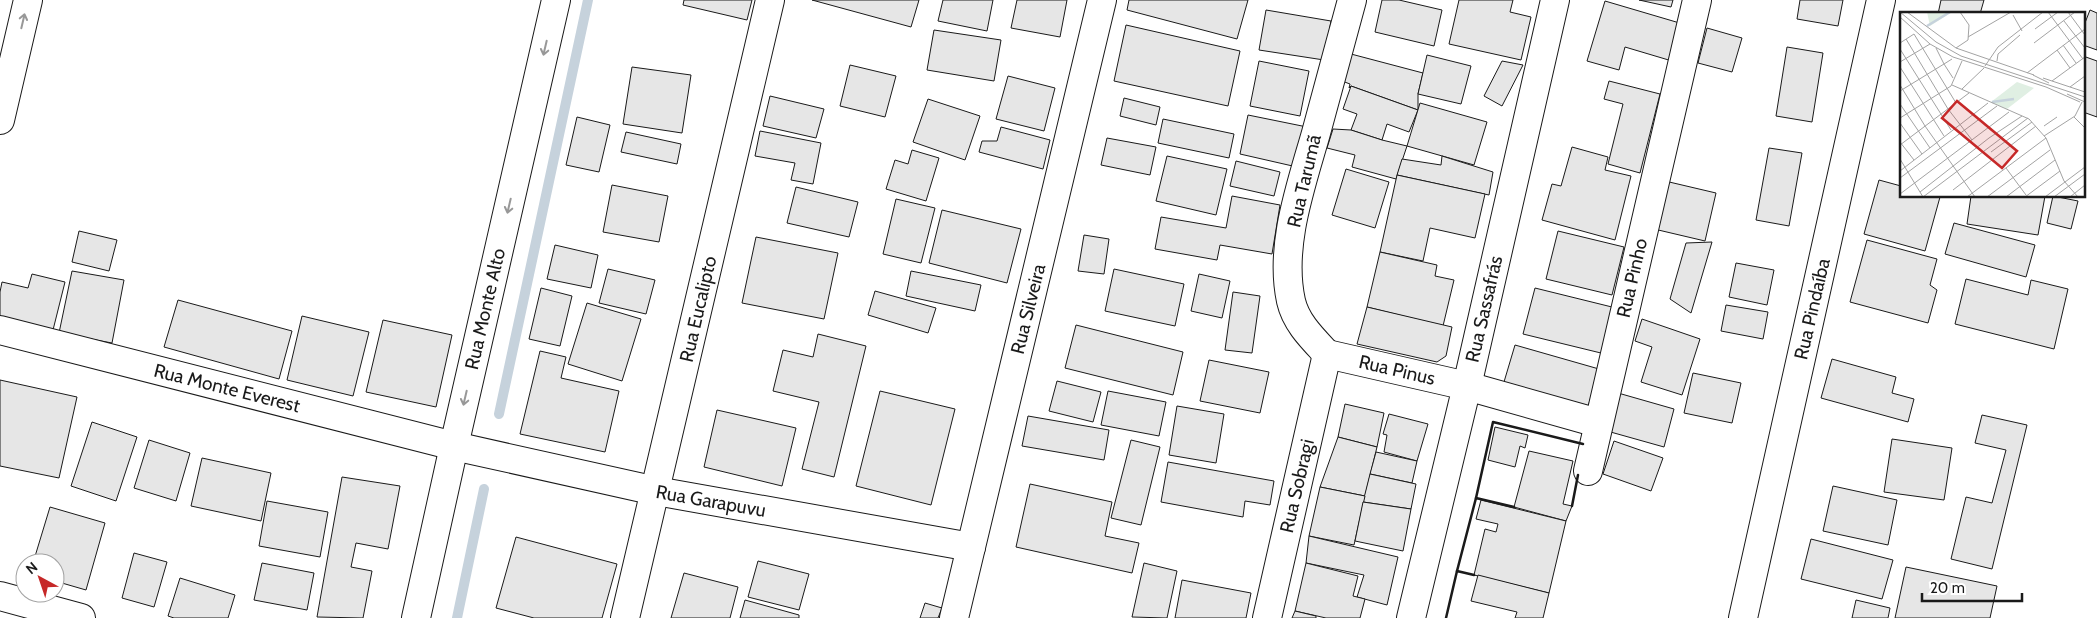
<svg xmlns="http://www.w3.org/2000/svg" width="2097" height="618" viewBox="0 0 2097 618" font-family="Cabin,sans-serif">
<rect width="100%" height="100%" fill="#fff"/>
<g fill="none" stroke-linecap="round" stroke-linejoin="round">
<g stroke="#c6d2dc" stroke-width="10">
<polyline points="499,414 588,0"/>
<polyline points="457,618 484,489"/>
</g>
</g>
<g fill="#e6e6e6" stroke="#1a1a1a">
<polygon points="684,0 752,0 747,20 683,5"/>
<polygon points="812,0 919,0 911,27"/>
<polygon points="943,0 993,0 987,31 938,21"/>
<polygon points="1017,0 1067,0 1060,37 1011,28"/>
<polygon points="1129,0 1248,0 1237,39 1127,10"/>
<polygon points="1382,0 1399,0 1442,10 1434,46 1375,32"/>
<polygon points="1459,0 1513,0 1510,12 1531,17 1521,60 1449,44"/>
<polygon points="1639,0 1673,0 1671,7"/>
<polygon points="1800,0 1843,0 1838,26 1797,19"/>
<polygon points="1941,0 1984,0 1980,14 1938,14"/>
<polygon points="1605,1 1683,24 1672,61 1625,47 1619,70 1587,61"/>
<polygon points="1266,10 1331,21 1324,60 1259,50"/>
<polygon points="2090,10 2097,13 2097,50 2083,45 2083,28"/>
<polygon points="1126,25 1240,51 1228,106 1114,81"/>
<polygon points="1707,28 1742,38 1732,72 1698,63"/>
<polygon points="934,30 1001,40 994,81 927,70"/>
<polygon points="1787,47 1823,53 1812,122 1776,116"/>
<polygon points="1351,54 1423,73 1418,94 1418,110 1351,86 1349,88 1350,84 1342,81"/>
<polygon points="1427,55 1471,66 1461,104 1418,94"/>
<polygon points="2083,56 2097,61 2097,117 2083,112"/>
<polygon points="1259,61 1309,71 1300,116 1250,106"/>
<polygon points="1502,61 1523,65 1502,106 1484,96"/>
<polygon points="850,65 896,76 885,117 840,106"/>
<polygon points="632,67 691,75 682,133 623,124"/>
<polygon points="1008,76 1055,88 1044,131 996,119"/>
<polygon points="1609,81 1660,94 1640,173 1608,164 1623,104 1604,99"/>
<polygon points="1351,86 1418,110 1409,132 1387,124 1382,140 1351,130 1357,114 1343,109"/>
<polygon points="770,96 824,109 816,138 763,126"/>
<polygon points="1124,98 1160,107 1156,125 1120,116"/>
<polygon points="928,99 980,116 965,160 913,142"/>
<polygon points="1420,103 1487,122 1474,165 1407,146"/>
<polygon points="1248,115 1307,127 1297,167 1240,154"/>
<polygon points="577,117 610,125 599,172 566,165"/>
<polygon points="1163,119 1234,134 1229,158 1158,143"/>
<polygon points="1001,127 1050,140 1043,169 979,152 982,141 997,141"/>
<polygon points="1333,129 1351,130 1382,140 1407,146 1396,179 1352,167 1355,155 1327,148"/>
<polygon points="760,131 821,143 813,184 791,180 795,163 755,156"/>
<polygon points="626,132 681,144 677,164 621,152"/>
<polygon points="1107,138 1156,147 1150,175 1101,165"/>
<polygon points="1572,147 1608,157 1605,170 1631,176 1615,240 1542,220 1552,184 1561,186"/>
<polygon points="1769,148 1802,153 1789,226 1756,220"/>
<polygon points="912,150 939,158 926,201 886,189 895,160 908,164"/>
<polygon points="1167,156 1227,169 1216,215 1156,201"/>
<polygon points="1442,156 1493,172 1489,195 1397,175 1402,159 1441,165"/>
<polygon points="1236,161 1280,172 1274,196 1230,186"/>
<polygon points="1346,169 1389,182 1375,228 1332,215"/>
<polygon points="1397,175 1485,194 1475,238 1430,228 1423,261 1380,252"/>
<polygon points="1879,180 1901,186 1901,196 1940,197 1925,251 1864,234"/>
<polygon points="1665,181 1716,193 1705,241 1654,229"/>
<polygon points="612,185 668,196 659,242 603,232"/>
<polygon points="796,187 858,202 849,237 787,223"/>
<polygon points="1232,196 1280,205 1272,254 1220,245 1217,260 1155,249 1161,217 1226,228"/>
<polygon points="1971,196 2045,196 2038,235 1967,224"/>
<polygon points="2053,196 2078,201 2071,229 2047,223"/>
<polygon points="896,199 935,208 921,263 883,254"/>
<polygon points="942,210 1021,229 1007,283 929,263"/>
<polygon points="1954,223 2035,245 2026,277 1945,254"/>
<polygon points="79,231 117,240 109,271 72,262"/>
<polygon points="1558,231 1624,247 1612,295 1546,279"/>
<polygon points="1084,235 1109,239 1104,274 1078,271"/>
<polygon points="756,237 838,253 824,319 742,303"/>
<polygon points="1867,240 1937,259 1930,285 1937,290 1928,323 1850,302"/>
<polygon points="1712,242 1691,313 1670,299 1686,243"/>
<polygon points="555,245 598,255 591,288 547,279"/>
<polygon points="1380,252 1437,265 1435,276 1454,280 1443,326 1367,307"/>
<polygon points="1736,263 1774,270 1767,305 1729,297"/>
<polygon points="608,269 655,280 646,314 599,303"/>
<polygon points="1114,269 1184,284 1175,326 1105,311"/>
<polygon points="72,271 124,280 112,343 59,333"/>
<polygon points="911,271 981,285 975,311 906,296"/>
<polygon points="32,274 65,282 53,330 0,318 0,292 2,282 28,288"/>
<polygon points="1199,274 1230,281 1222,318 1191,311"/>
<polygon points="1966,279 2028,295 2031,280 2068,289 2054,349 1955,324"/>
<polygon points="541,288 572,296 560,346 529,339"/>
<polygon points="1535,288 1616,308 1605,354 1523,334"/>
<polygon points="875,291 936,308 928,333 868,315"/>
<polygon points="1233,292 1260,296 1252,353 1225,350"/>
<polygon points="178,300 292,331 279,379 164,347"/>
<polygon points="587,303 641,319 622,381 568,364"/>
<polygon points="1726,305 1768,312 1763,339 1721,331"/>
<polygon points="1367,307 1452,327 1446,356 1437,362 1357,344"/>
<polygon points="302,316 369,332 353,396 287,380"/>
<polygon points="1642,319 1700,339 1682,395 1641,382 1652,347 1635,341"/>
<polygon points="383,320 452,335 436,407 366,392"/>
<polygon points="1076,325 1183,352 1173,395 1065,368"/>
<polygon points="818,334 866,346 834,477 802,469 819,402 773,391 783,350 813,357"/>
<polygon points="1515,345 1599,369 1588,407 1501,392"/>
<polygon points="540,351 566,357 561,378 619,391 605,452 520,434"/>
<polygon points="1832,359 1896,377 1892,393 1914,399 1908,422 1821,398"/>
<polygon points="1209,360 1269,372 1260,413 1200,401"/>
<polygon points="1693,373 1741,383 1732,423 1684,413"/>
<polygon points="0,380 77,397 59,478 0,466"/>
<polygon points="1057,381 1101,392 1093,422 1049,411"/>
<polygon points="880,391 955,409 931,505 856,486"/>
<polygon points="1108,391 1166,402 1159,436 1101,425"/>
<polygon points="1618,393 1674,409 1664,447 1607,431"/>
<polygon points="1345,404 1384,413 1377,447 1338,437"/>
<polygon points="1177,406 1224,414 1216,463 1169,455"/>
<polygon points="717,410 796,428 782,486 704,467"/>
<polygon points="1389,414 1428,424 1417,461 1384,452 1387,435 1383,434"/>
<polygon points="1982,415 2027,425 1992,569 1951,559 1966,497 1992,503 2006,450 1975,443"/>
<polygon points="1028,416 1109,430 1104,460 1022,446"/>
<polygon points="92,422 137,437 116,501 71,486"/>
<polygon points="1495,427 1528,435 1525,448 1520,446 1515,467 1488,460"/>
<polygon points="1338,437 1377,447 1365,496 1320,487"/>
<polygon points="1892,439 1952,448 1944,500 1884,492"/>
<polygon points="149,440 190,453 176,501 134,488"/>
<polygon points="1131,440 1160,447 1141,525 1111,518"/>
<polygon points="1614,441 1663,458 1651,491 1603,474"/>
<polygon points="1529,451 1573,461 1563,504 1572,506 1566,521 1514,507"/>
<polygon points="1376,452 1417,461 1412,483 1370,474"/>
<polygon points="202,458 271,473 261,521 191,506"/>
<polygon points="1168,462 1274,481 1270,505 1245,501 1243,517 1161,502"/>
<polygon points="1370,474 1416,484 1411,509 1363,502"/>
<polygon points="342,477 400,486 388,549 356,543 351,567 372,571 363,618 317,617"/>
<polygon points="1030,484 1112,502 1105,536 1139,543 1132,573 1016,547"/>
<polygon points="1833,486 1897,500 1888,545 1823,531"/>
<polygon points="1320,487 1365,496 1354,545 1309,536"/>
<polygon points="1481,500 1566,521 1549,593 1474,575 1485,529 1496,532 1498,524 1476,519"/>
<polygon points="267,501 328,512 320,557 259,546"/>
<polygon points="1363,502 1411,509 1403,551 1355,541"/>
<polygon points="50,507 105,523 86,590 55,581 55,563 33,563"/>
<polygon points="1309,536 1398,557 1387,605 1357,597 1364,575 1306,563"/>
<polygon points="516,537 617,564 602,618 534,618 496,608"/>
<polygon points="1811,539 1893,560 1882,599 1801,579"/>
<polygon points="134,553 167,562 154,607 122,598"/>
<polygon points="758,561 809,574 799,610 748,597"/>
<polygon points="262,563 314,573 307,610 254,600"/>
<polygon points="1144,563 1177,571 1167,618 1132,617"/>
<polygon points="1306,563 1358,576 1353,596 1365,599 1360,618 1326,618 1295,611"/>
<polygon points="1906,567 1997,586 1990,618 1895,618"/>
<polygon points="684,573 738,587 730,618 671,618"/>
<polygon points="1478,575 1549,593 1543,618 1515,618 1517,612 1471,601"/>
<polygon points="180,578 235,595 228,618 174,618 168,616"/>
<polygon points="1182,580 1251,593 1246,618 1175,618"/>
<polygon points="745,600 799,615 799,618 740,618"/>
<polygon points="1856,600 1890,608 1888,618 1852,618"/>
<polygon points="925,603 942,608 938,618 920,618"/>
<polygon points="1295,611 1316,616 1316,618 1292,618"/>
</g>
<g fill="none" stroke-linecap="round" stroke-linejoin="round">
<defs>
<g id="minor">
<polyline points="0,120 28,0"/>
<polyline points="0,330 454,446 656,491 971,547"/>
<path d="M1327,354C1313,339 1296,323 1291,301C1279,246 1301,186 1316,133C1328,89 1340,44 1352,0"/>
<polyline points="1327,354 1467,386 1598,423"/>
<polyline points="1588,471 1697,0"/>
<polyline points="0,596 81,618"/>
<polyline points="416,618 454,446 556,0"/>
<polyline points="625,618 770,0"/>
<polyline points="954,618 1102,0"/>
<polyline points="1267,618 1327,354"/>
<polyline points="1411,618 1467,386 1555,0"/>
<polyline points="1743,618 1881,0"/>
</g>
</defs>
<use href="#minor" stroke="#1a1a1a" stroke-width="30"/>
<use href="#minor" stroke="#fff" stroke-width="28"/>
<g stroke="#1a1a1a" stroke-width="2.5">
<polyline points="1476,498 1493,422 1583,444"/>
<polyline points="1572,506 1578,475"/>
<polyline points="1457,571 1476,498 1514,507"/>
<polyline points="1446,618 1457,571 1474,575"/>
</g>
</g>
<defs><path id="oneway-shaft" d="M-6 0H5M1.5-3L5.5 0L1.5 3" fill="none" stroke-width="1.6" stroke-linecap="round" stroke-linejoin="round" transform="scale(1.25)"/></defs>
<g stroke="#989898">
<use href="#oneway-shaft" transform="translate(23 21) rotate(-77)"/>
<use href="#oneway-shaft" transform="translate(545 48) rotate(103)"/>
<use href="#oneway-shaft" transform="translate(509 206) rotate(103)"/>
<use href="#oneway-shaft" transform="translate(465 398) rotate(103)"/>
</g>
<g text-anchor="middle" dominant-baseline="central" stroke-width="4" stroke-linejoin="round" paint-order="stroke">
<g font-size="19" fill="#1a1a1a" stroke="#fff">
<text transform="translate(1304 181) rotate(-77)">Rua Tarumã</text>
<text transform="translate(1632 278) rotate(-77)">Rua Pinho</text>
<text transform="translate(485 309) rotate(-77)">Rua Monte Alto</text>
<text transform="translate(698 309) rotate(-77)">Rua Eucalipto</text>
<text transform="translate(1028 309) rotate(-76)">Rua Silveira</text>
<text transform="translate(1484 309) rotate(-77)">Rua Sassafrás</text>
<text transform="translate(1812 309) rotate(-77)">Rua Pindaíba</text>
<text transform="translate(1397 370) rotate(13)">Rua Pinus</text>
<text transform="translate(227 388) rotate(14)">Rua Monte Everest</text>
<text transform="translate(1297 486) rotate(-77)">Rua Sobragi</text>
<text transform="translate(711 501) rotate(10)">Rua Garapuvu</text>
</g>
</g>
<g transform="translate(1900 12)">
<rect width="185" height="185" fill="#fff"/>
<path d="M27,0H52L30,14ZM117,70L134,76L107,97L91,90Z" fill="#e0efe3"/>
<path fill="none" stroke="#c6d2dc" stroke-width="2.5" d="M27,14L50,0M92,90L114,87"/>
<path fill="none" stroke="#a3a3a3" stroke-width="1" d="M0,0L36,30L61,44L185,85M7,0L56,36L134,63M148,0L183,47M168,0L185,23M113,3L122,19M0,5L30,32L53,45L146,75L180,90M164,9L185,36M135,17L158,0M14,22L56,91M68,25L111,0M6,27L48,97L72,128M0,31L14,22M134,31L175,0M163,33L176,51M56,36L68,28L69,13L60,0M0,37L51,118M157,38L170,56M52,47L44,52L53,66M97,49L98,42L120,23M0,50L30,32M85,54L98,35L143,0M0,55L44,124M127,61L185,17M133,63L149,71M143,66L185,80M152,69L185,45M0,73L25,114L75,185M52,73L129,107L146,126L164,169L178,185M170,75L185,64M62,77L84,56M0,79L44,52L36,36M167,82L185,90M0,92L30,136M174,105L185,116M0,106L51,74L62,49M0,111L22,142M144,114L157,105M144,124L175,104L182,90M0,130L14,148M0,133L69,81M91,140L132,110M0,147L23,185M106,156L126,183M0,159L88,91M0,166L97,94M53,178L136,114M20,180L89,126L122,104M0,182L109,100M23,185L128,106M67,185L146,126M87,185L150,138M106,185L155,148M125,185L160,159M145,185L185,155M154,185L185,162M170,185L185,173"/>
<path fill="#c62828" fill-opacity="0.15" stroke="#c62828" stroke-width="2.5" d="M57,89L117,139L102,156L42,106Z"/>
<rect width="185" height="185" fill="none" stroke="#1a1a1a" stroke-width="2.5"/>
</g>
<g transform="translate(40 578) rotate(320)"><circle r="24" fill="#ffffff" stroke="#a3a3a3"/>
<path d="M0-4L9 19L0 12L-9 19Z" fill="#c62828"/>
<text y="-8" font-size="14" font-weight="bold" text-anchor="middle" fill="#1a1a1a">N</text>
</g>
<path d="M1922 593v8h100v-8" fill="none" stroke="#1a1a1a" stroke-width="2.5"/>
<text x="1930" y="593" font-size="15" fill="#1a1a1a" stroke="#ffffff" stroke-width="4" paint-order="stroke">20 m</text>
</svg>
